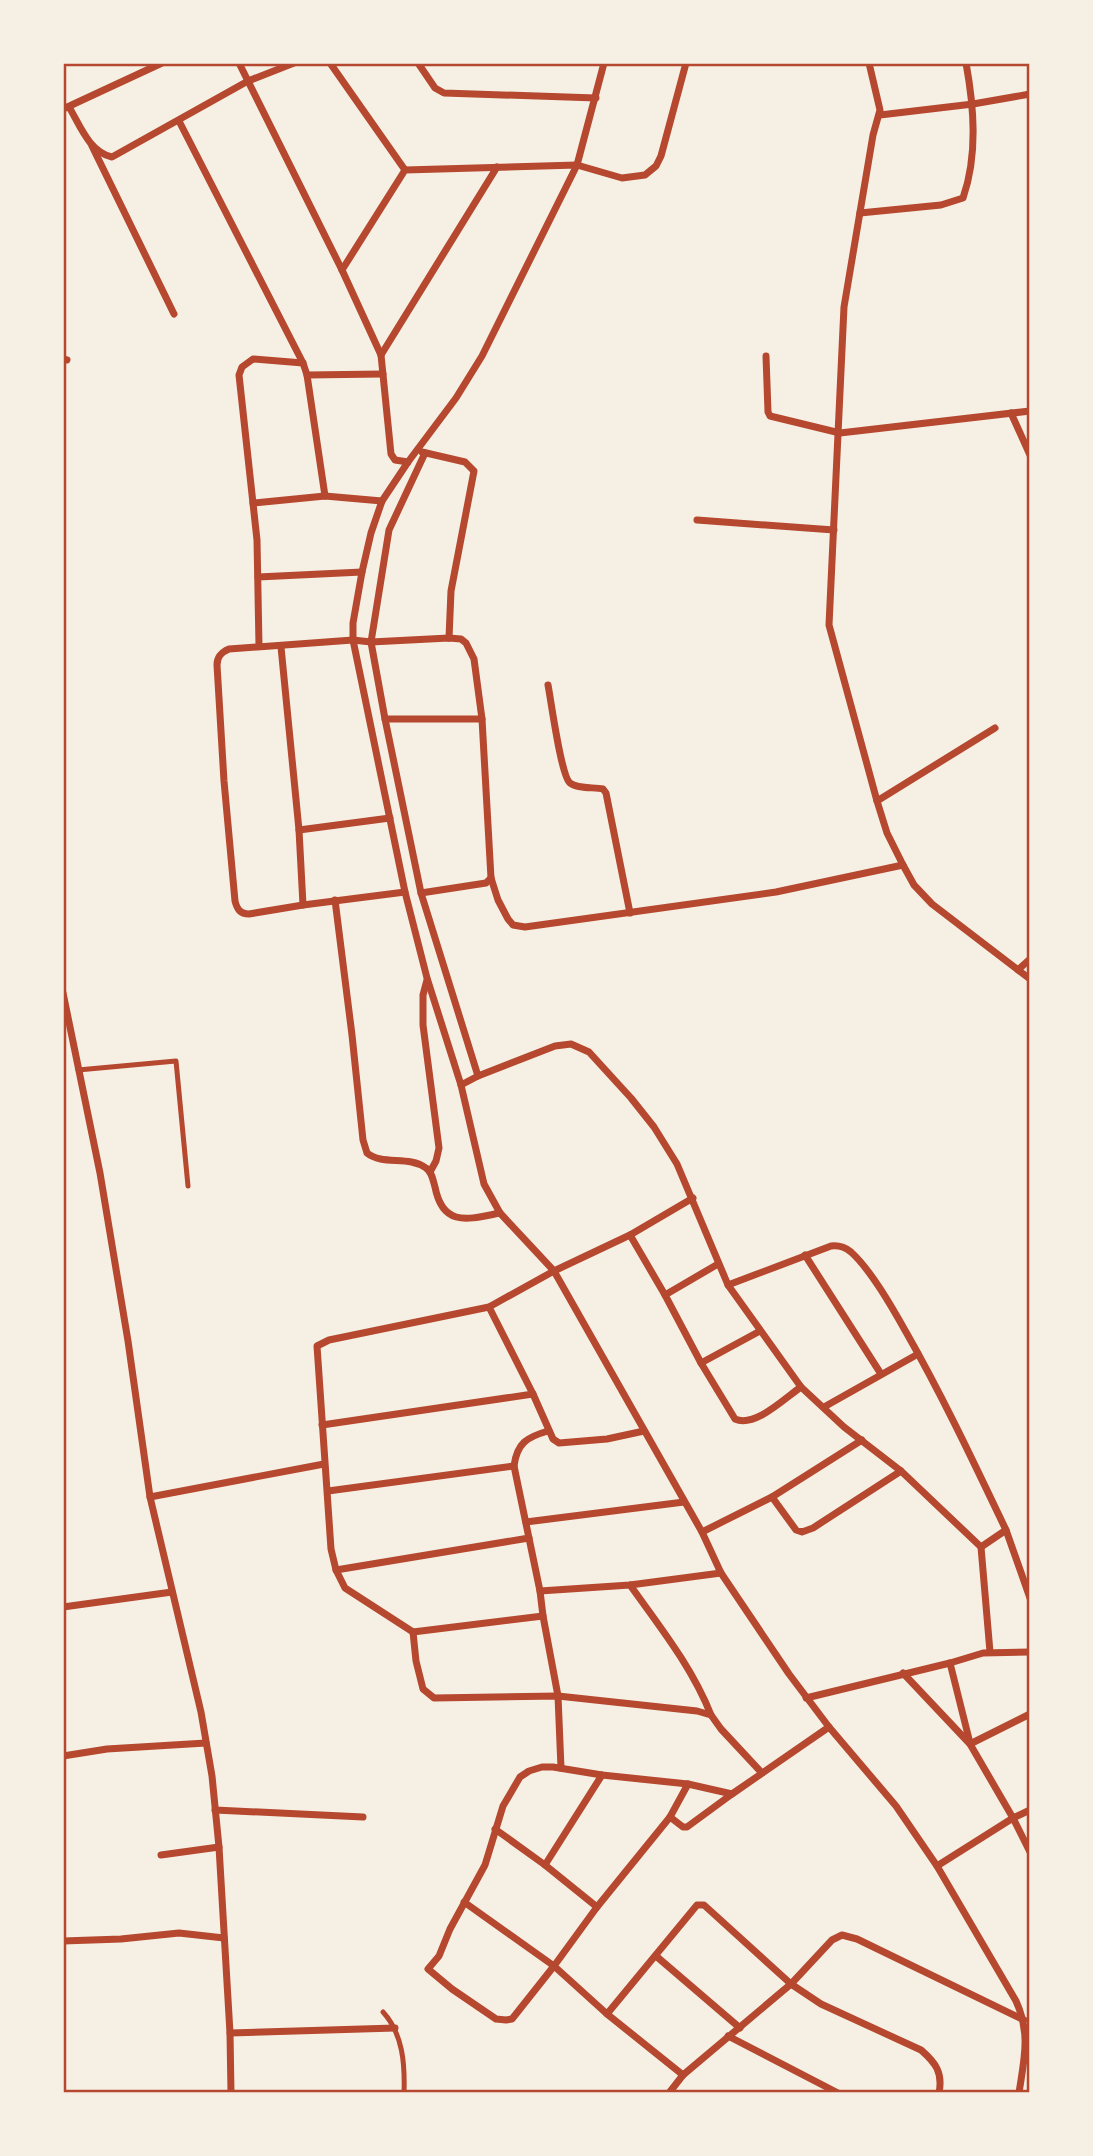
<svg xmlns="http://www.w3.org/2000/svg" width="1093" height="2156" viewBox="0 0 1093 2156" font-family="'DM Sans',sans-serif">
<rect width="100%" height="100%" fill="#f6efe4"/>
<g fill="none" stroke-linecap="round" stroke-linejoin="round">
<g stroke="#b5482f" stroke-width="5">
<polyline points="78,1070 176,1061 188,1186"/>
<path d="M383,2012C403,2034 405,2064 404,2093"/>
</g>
<g stroke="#b5482f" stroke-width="7">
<polyline points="239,63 342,270 381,355 391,454 395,460 408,462"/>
<polyline points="330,63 405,170"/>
<polyline points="418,63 435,88 444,93 596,98"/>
<path d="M604,63L577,165L482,356L456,398L408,462L382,501L371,533L362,572L353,623V640L405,892L427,978L461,1085L484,1184L500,1213L554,1271L702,1532L721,1573L789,1674L829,1727L896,1806L937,1866L1016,2001C1031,2034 1024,2059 1019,2093"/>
<polyline points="869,63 880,110 873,135 844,307 829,625 877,801 887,833 903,865 914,885 932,904 1030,979"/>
<path d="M69,107C80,125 89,152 112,157L248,81L294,63"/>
<polyline points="63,109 162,63"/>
<polyline points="880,115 973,104 1030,94"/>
<polyline points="179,121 303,363 307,375 325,496"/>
<polyline points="92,146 174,314"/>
<path d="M860,213L941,205L963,198C978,155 974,107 966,63"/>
<polyline points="342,270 405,170 577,165 622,178 645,175 656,166 661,156 686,63"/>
<polyline points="381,355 497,167"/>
<polyline points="766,356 768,412 770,416 840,433 1030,411"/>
<polyline points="63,359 67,360"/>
<polyline points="307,375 383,374"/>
<polyline points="1011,413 1030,455"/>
<polyline points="422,452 465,462 474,471 451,591 449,638"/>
<polyline points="425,453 389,530 371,642 385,719 421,893 478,1076"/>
<polyline points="253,503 325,496 382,501"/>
<polyline points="697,520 834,530"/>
<polyline points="258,577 362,572"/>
<polyline points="259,646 257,540 239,375 242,367 253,359 303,363"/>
<polyline points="281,647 299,830 303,905"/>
<path d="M548,685C551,700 561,776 570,783C578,789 594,787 603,789L606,793L630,913"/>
<polyline points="385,719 482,719"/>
<polyline points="877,801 995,728"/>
<polyline points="299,830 390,818"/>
<path d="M405,892L303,905L249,914C240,914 237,909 235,901L224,781L217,665C217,656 222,652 229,649L353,640L371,642L449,638L461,639L466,643L474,659L482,719L491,878L498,900L508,919L513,925L525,927L776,892L903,865"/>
<polyline points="421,893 486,883 491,878"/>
<path d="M335,900L352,1035L363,1140L367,1153C383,1166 408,1155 426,1168C432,1172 433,1180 435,1187C443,1228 469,1219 500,1213"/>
<polyline points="1018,970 1030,959"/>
<polyline points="427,980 423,995 423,1025 439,1148 436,1161 430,1172"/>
<polyline points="63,993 100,1173 128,1341 150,1497 201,1712 212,1776 219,1847 230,2033 231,2093"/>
<polyline points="461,1085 478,1076 555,1046 571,1044 589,1052 631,1098 654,1127 677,1164 728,1285 801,1387 844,1427 901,1471 981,1547 990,1652"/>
<path d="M630,1235L665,1295L701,1363L735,1419C755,1428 785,1398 801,1387"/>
<polyline points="805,1255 881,1374"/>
<path d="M728,1285L831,1246C839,1245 845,1247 851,1252C871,1270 893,1309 906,1332C943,1397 974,1463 1006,1530L981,1547"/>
<polyline points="665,1295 718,1264"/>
<polyline points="489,1307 533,1394 553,1439 559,1443 607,1439 644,1431"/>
<polyline points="701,1363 760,1331"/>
<polyline points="824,1407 918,1354"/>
<polyline points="322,1425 533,1394"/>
<path d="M548,1431C527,1437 517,1443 514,1466L540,1591L543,1616L558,1696L561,1768"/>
<polyline points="328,1491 514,1466"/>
<polyline points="150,1497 324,1464"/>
<polyline points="772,1497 796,1530 802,1532 813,1528 901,1471"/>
<polyline points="526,1522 684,1502"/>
<polyline points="1006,1530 1030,1598"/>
<polyline points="702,1532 772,1497 862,1440"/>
<polyline points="336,1570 529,1538"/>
<path d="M630,1585C660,1627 692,1667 711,1715"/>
<polyline points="540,1591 630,1585 721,1573"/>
<polyline points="63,1607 172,1592"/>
<polyline points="543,1616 413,1632 345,1588 336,1570 331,1549 317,1346 329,1340 489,1307 554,1271 630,1235 693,1198"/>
<polyline points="413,1632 416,1661 423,1689 434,1698 558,1696 697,1711 711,1715 721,1729 762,1773"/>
<polyline points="950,1663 970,1743"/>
<polyline points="903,1673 970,1744 1013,1818 1030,1810"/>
<polyline points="806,1698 950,1663 983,1653 1030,1652"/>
<polyline points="970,1744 1030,1714"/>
<polyline points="63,1756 107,1749 206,1743"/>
<path d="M688,1784L670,1817L597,1907L554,1966L607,2014L697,1905H704L791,1984L821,2004L921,2050C936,2063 943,2073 939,2093"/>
<polyline points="215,1810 363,1817"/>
<polyline points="670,1817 683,1827 687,1827 732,1794"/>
<polyline points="495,1829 545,1865 597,1907"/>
<polyline points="161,1855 219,1847"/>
<polyline points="545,1865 602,1775"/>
<polyline points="937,1866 1013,1818 1030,1852"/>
<polyline points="464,1902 554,1966 512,2019 506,2020 496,2019 452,1989 428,1969 439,1956 450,1929 485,1865 503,1806 520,1777 529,1771 542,1767 553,1767 602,1775 688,1784 732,1794 829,1727"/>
<polyline points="63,1941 121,1939 179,1933 224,1938"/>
<polyline points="656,1956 740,2028"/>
<polyline points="607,2014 683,2075"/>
<polyline points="230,2033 395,2028"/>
<polyline points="728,2036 838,2093"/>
<polyline points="669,2093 683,2075 791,1984 832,1940 842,1935 857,1939 1024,2020"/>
</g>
</g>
<rect width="1093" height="2156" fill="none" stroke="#f6efe4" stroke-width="130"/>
<rect x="65" y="65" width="963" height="2026" fill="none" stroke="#b5482f" stroke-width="2.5"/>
</svg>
